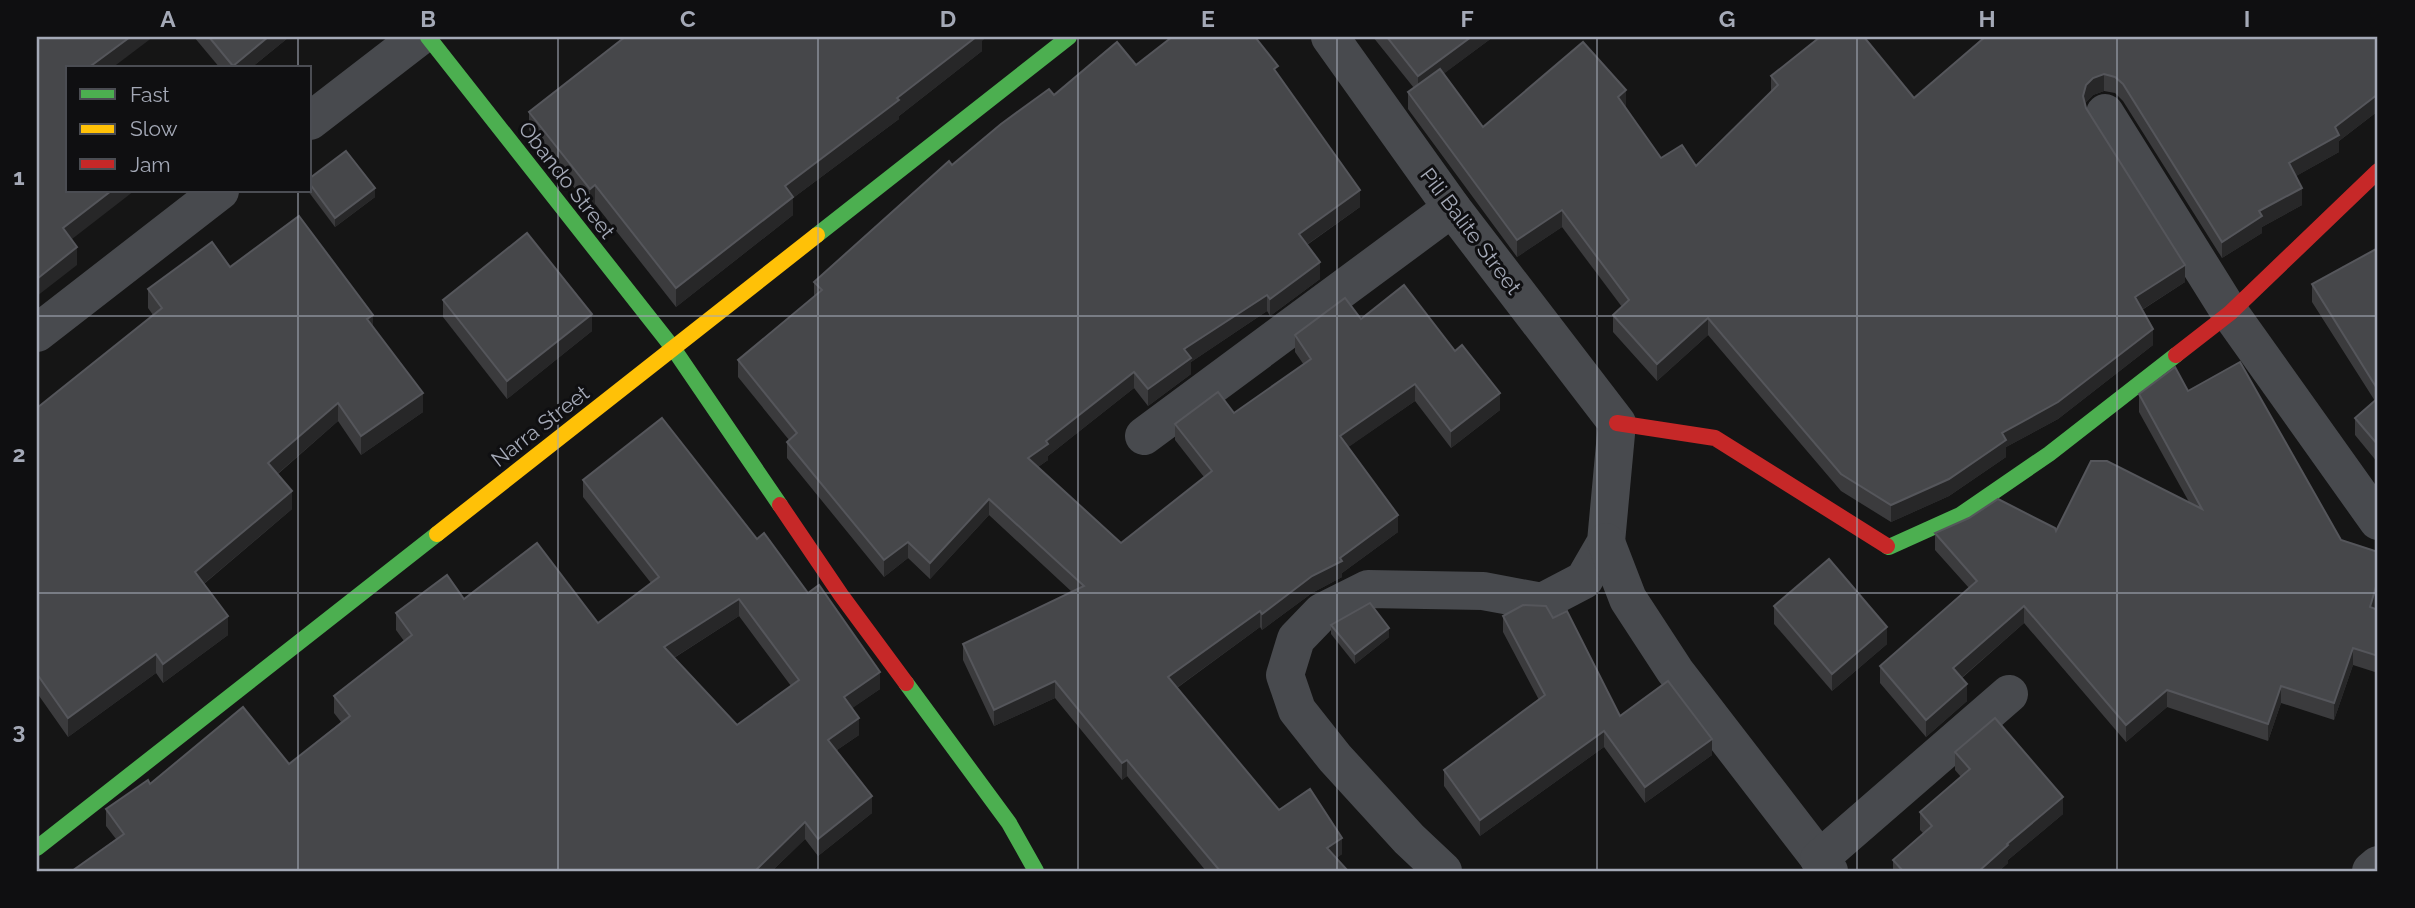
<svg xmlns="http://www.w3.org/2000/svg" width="2415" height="908" viewBox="0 0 2415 908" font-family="Raleway,sans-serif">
<rect width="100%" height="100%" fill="#151515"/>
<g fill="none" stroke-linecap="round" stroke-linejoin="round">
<g stroke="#484a4e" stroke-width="38">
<polyline points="1330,37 1452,208 1617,423 1606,542 1584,580 1542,602 1483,591 1368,589 1322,612 1296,639 1285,675 1297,710 1335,758 1409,839 1443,871"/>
<polyline points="2105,113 2230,313 2378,521"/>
<polyline points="310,121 419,37"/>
<polyline points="37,333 220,191"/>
<polyline points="1144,436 1452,208"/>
<polyline points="1606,542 1628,599 1675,671 1829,871"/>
<polyline points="1819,859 2009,694"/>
<polyline points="2371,871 2378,865"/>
</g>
<g stroke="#4caf50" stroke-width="16">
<polyline points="428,37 673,348 780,505"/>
<polyline points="817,235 1069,37"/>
<polyline points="1887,546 1889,547 1960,515 2049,454 2176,355"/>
<polyline points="906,683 1009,823 1036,871"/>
<polyline points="37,848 437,534"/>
</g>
<polyline stroke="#ffc107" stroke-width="16" points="437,534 817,235"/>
<g stroke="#c62828" stroke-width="16">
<polyline points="2176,355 2230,313 2378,171"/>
<polyline points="1617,423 1715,438 1887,546"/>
<polyline points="780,505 841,595 906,683"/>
</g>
</g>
<g fill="#3b3b3d" fill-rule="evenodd">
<polygon points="194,37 289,37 251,68 220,68"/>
<polygon points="1373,37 1493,37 1443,74 1483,127 1626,107 1625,108 1661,158 1696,166 1771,92 1771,76 1914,98 2378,37 2378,111 2339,141 2339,152 2296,176 2302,205 2262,227 2262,233 2222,258 2123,101 2115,93 2104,91 2093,95 2086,102 2086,108 2185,282 2142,310 2153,345 2058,419 2006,447 2006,457 1949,496 1891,522 1841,491 1708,335 1657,381 1613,332 1613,315 1622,307 1562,227 1517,257 1408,109 1408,92 1414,88"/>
<polygon points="982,41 982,51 899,116 899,119 793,198 793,215 676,307 595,204 590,208 529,130 529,112"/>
<polygon points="1136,65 1278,74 1360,207 1307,245 1320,279 1270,316 1267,311 1191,362 1191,374 1148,406 1134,388 1048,456 1048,460 1038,467 1121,543 1204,477 1175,440 1175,424 1234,413 1304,365 1295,352 1295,335 1361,319 1500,410 1451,448 1415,401 1348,447 1398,532 1342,573 1342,577 1312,593 1262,630 1260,627 1177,688 1279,810 1342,854 1336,858 1348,871 1206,871 1127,776 1122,780 1055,698 994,726 963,660 963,644 1072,592 989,515 930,579 908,558 884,577 787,458 787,442 789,440 738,377 738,360 814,297 814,282 952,165 1054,95"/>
<polygon points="310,178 375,197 335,227 308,191 310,191"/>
<polygon points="2378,248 2378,463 2355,435 2355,418 2375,401 2312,302 2312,284"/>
<polygon points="230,267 373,327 423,412 361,455 338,421 278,474 292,509 204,584 228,635 163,683 156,673 68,737 37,693 37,408 153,315 148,308 148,289"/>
<polygon points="443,300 592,331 507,399 443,317"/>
<polygon points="2188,391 2341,540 2378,552 2378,597 2375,609 2378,610 2378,673 2353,665 2334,720 2281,703 2268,741 2167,707 2126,742 2024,623 1962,678 1967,701 1926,737 1880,683 1880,666 1969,588 1935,550 1935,533 2056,531 2189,502 2139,412 2139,394"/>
<path d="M583,480L757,539L880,689L852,708L859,735L837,750L872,813L818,856L805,839L772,871H72L116,839L106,826V809L150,784L289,764L341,722L334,713V696L404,641L396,630V613L464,599L598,623L651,583L583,497ZM739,616L791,686L737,725L674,658Z"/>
<polygon points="1774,606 1887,644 1832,691 1774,624"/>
<polygon points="1503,616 1553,618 1620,716 1712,755 1645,803 1604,747 1480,836 1444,786 1444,770 1539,700 1503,632"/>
<polygon points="1331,625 1389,637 1355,664 1331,634"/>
<polygon points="1955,752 2063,814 2008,860 2008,863 1999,871 1893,871 1893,860 1924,834 1920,830 1920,812 1961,777 1955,770"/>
</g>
<g fill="#272728">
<polygon points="130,37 153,37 112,68 88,68"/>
<polygon points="268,37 289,37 251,68 233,68 233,66"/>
<polygon points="976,37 987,37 982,41 982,51 899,116 899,119 793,198 793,215 676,307 676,288 785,186"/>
<polygon points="1471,37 1493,37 1418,93 1418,76"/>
<polygon points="2104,74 2104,91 2093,95 2086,102 2083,113 2083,96 2086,85 2093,78"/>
<polygon points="1626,90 1626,107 1618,114 1618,97"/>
<polygon points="2378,94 2378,111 2339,141 2339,152 2289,180 2289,163"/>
<polygon points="595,185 595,204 590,208 590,189"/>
<polygon points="375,188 375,197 335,227 335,218"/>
<polygon points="2302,188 2302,205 2262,227 2262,233 2222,258 2222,242 2259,211"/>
<polygon points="1360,190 1360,207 1299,250 1299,234"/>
<polygon points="111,191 134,191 63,246 63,228"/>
<polygon points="1562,210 1562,227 1517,257 1517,240"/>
<polygon points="77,247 77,265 37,296 37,279"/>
<polygon points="1320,262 1320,279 1270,316 1270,299"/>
<polygon points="2185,265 2185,282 2135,314 2135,297"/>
<polygon points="1267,295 1267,311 1191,362 1191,374 1148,406 1148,389 1184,349"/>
<polygon points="592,314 592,331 507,399 507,381"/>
<polygon points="373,315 373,333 367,319"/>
<polygon points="1708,318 1708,335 1657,381 1657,364"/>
<polygon points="2153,329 2153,345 2058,419 2006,447 2006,457 1949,496 1891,522 1891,505 2002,433"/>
<polygon points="1134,372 1134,388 1048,456 1048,460 1028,474 1028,458 1046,441"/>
<polygon points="1415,384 1415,401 1340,453 1340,436"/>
<polygon points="423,393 423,412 361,455 361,436"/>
<polygon points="1500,393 1500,410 1451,448 1451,431"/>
<polygon points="338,403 338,421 268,482 268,463"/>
<polygon points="292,491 292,509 195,591 195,572"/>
<polygon points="989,499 989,515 930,579 930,563"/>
<polygon points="1398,515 1398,532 1342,573 1342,577 1312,593 1262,630 1262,614 1312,576 1340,558"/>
<polygon points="908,542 908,558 884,577 884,560"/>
<polygon points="2378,580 2378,597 2370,624 2370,607"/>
<polygon points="739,599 739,616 664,664 664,647"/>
<polygon points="2024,606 2024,623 1953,685 1953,668"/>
<polygon points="1260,611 1260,627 1168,694 1168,677"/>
<polygon points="228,616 228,635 163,683 163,664"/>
<polygon points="1887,627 1887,644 1832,691 1832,674"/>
<polygon points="1389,628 1389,637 1355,664 1355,654"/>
<polygon points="2353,648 2353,665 2334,720 2334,703"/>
<polygon points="156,654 156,673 68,737 68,718"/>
<polygon points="880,672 880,689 844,714 844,697"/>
<polygon points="1055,681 1055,698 994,726 994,710"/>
<polygon points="1967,684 1967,701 1926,737 1926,720"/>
<polygon points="2281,686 2281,703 2268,741 2268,724"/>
<polygon points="2167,690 2167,707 2126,742 2126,725"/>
<polygon points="859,718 859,735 828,756 828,740"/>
<polygon points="1604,731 1604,747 1480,836 1480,820"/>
<polygon points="1712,739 1712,755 1645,803 1645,787"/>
<polygon points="1127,760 1127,776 1122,780 1122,763"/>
<polygon points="872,796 872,813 818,856 818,839"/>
<polygon points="2063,797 2063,814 2008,860 2008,863 1999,871 1979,871 2007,844"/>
<polygon points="805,822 805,839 772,871 755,871"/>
<polygon points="1342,838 1342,854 1327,865 1327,848"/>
</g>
<g fill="#46474a" stroke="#55565b" stroke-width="2" fill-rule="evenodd">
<polygon points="37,37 130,37 88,68 68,68 68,191 111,191 63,228 77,247 37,279"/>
<polygon points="209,37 268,37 233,66"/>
<polygon points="625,37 976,37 897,98 899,100 785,186 793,197 676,288 595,185 590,189 529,112"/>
<polygon points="1172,37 1255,37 1278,66 1274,69 1360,190 1299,234 1320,262 1270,299 1267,295 1184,349 1191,358 1148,389 1134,372 1046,441 1048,444 1028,458 1121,543 1212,471 1175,424 1218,392 1234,413 1311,359 1295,335 1345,298 1361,319 1404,285 1455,351 1462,345 1500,393 1451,431 1415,384 1340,436 1398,515 1340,558 1342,561 1312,576 1262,614 1260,611 1168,677 1279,810 1310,789 1342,838 1327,848 1348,871 1220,871 1127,760 1122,763 1055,681 994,710 963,644 1084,586 989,499 930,563 908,542 884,560 787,442 797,433 738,360 822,290 814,282 949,161 952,165 1001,124 1049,89 1054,95 1117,42 1136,65"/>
<polygon points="1387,37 1471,37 1418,76"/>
<polygon points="1820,37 1864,37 1914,98 1985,37 2378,37 2378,94 2335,127 2339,135 2289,163 2302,188 2259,211 2262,216 2222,242 2123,84 2115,77 2104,74 2093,78 2086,85 2083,96 2086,108 2185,265 2135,297 2153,329 2058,402 2002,433 2006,440 1949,479 1891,505 1841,474 1708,318 1657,364 1613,315 1629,300 1562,210 1517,240 1408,92 1440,69 1483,127 1583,42 1626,90 1618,97 1661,158 1682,145 1696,166 1778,85 1771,76"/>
<polygon points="346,151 375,188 335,218 310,184 310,178"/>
<polygon points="299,216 373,315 367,319 423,393 361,436 338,403 268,463 292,491 195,572 228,616 163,664 156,654 68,718 37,674 37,408 162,308 148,289 212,242 230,267"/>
<polygon points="527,233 592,314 507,381 443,300"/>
<polygon points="2378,248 2378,390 2312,284"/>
<polygon points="2240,362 2341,540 2378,552 2378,580 2370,607 2378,610 2378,656 2353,648 2334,703 2281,686 2268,724 2167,690 2126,725 2024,606 1953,668 1967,684 1926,720 1880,666 1977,581 1935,533 1969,518 1998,499 2055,528 2056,531 2091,461 2107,461 2202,509 2139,394 2175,367 2188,391"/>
<polygon points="2378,398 2378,445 2355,418"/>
<path d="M662,418L757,539L764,533L808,593L819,585L880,672L844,697L859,718L828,740L872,796L818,839L805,822L755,871H72L124,834L106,809L148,780L150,784L243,707L289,764L350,716L334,696L412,635L396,613L447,575L464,599L537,543L598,623L659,577L583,480ZM739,599L799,680L737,725L664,647Z"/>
<polygon points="1829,559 1887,627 1832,674 1774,606"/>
<polygon points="1370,603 1389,628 1355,654 1331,625"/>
<polygon points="1523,605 1546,606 1553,618 1567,611 1620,716 1668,681 1712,739 1645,787 1604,731 1480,820 1444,770 1545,695 1503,616"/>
<polygon points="1995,718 2063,797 2007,844 2008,845 1979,871 1903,871 1893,860 1932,826 1920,812 1970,769 1955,752"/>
</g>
<path fill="none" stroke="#a4a9b7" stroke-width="2" stroke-opacity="0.55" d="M298,37V68M558,37V871M818,37V871M1078,37V871M1337,37V871M1597,37V871M1857,37V871M2117,37V871M298,191V871M37,316H2378M37,593H2378"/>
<g text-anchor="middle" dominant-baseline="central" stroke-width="6" stroke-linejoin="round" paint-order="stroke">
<g font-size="21" fill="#a4a9b7" stroke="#0f0f11">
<text transform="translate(567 180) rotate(52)">Obando Street</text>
<text transform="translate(1471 231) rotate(53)">Pili Balite Street</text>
<text transform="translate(540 426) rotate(-38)">Narra Street</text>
</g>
</g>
<rect width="2415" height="908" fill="none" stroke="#0f0f11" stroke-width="77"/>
<rect x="66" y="66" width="245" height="126" fill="#0f0f11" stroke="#4b4d53" stroke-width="2"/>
<rect x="80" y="89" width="35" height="10" fill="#4caf50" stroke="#4b4d53" stroke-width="2"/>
<text x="130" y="102" font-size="21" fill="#a4a9b7">Fast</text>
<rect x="80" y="124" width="35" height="10" fill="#ffc107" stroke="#4b4d53" stroke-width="2"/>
<text x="130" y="136" font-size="21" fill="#a4a9b7">Slow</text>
<rect x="80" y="159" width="35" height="10" fill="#c62828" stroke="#4b4d53" stroke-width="2"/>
<text x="130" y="172" font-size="21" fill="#a4a9b7">Jam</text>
<rect x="38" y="38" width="2338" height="832" fill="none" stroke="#a4a9b7" stroke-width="2.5"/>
<g font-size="23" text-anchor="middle" font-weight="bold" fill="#a4a9b7">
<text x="168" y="27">A</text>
<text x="428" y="27">B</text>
<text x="688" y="27">C</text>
<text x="948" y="27">D</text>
<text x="1208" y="27">E</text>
<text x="1467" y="27">F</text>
<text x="1727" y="27">G</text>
<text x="1987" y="27">H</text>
<text x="2247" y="27">I</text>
<text x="19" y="185">1</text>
<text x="19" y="462">2</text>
<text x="19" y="739">3</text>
</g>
</svg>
